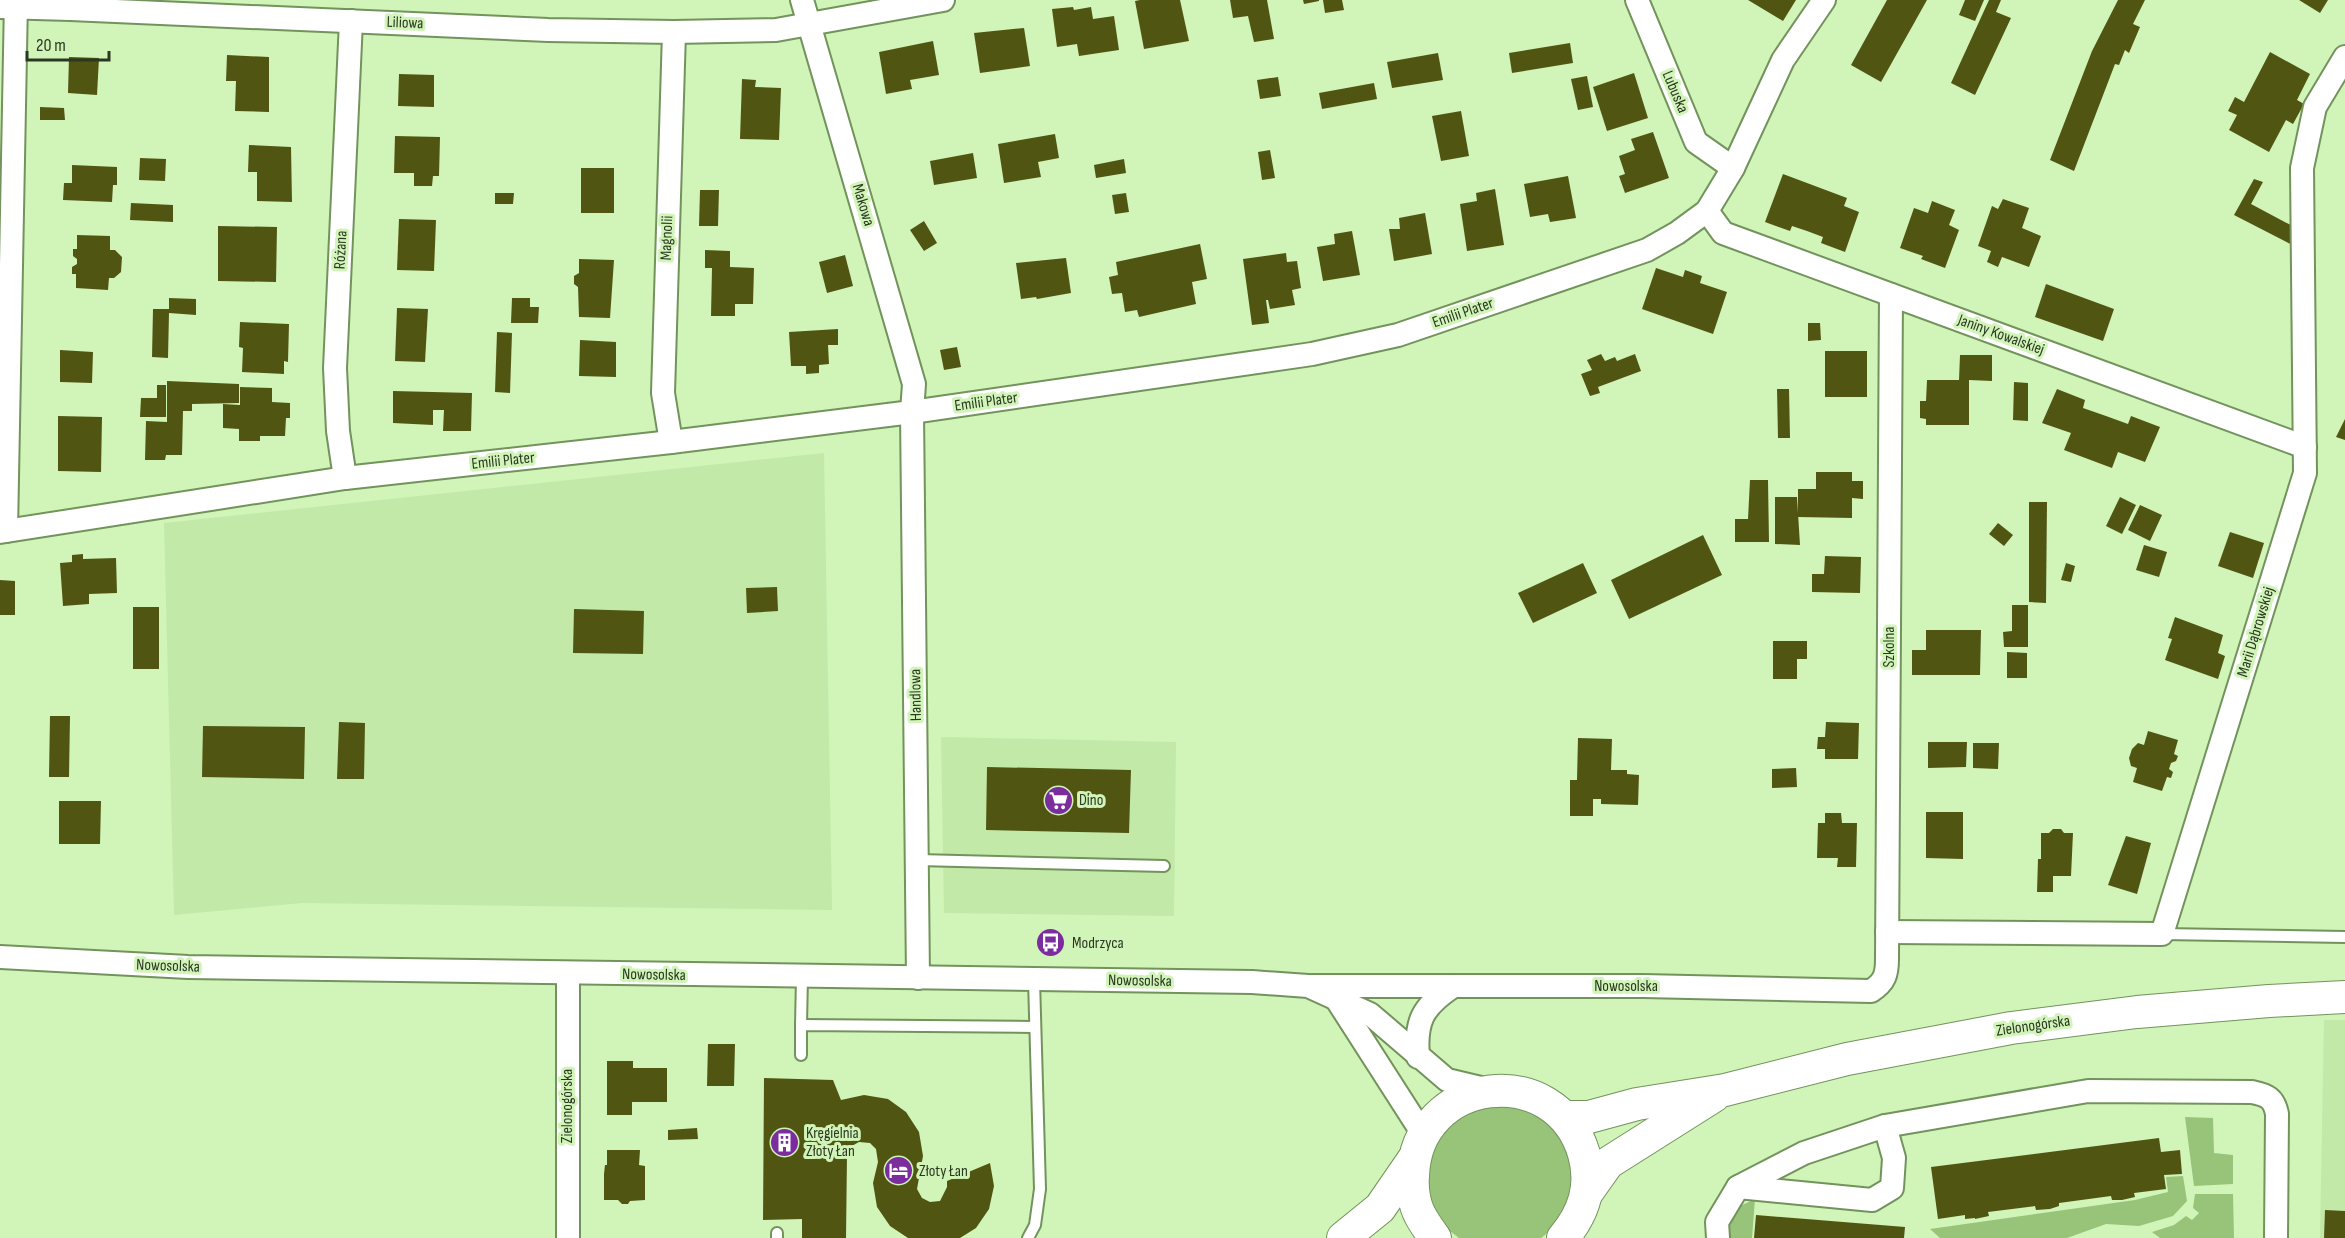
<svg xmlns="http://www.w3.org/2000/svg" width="2345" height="1238" viewBox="0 0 2345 1238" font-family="'Sofia Sans Condensed',sans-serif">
<rect width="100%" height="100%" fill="#d1f4b9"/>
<g fill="#c2e9a7">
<polygon points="824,453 832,910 302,903 174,915 164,523"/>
<polygon points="941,737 1176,742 1174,916 944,913"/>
<polygon points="2324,1020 2345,1020 2345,1238 2320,1238"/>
</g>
<g fill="#97c478">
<path d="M1491,1104C1507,1105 1522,1105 1536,1113C1582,1141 1585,1208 1541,1238H1459L1446,1228L1433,1209L1426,1186L1435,1142L1450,1123L1469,1110Z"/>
<polygon points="2185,1117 2213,1118 2214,1153 2233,1155 2233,1184 2194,1186"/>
<polygon points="2183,1176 2187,1201 2173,1216 2139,1226 2106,1224 2067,1238 1940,1238 1930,1229 2135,1200 2168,1192 2166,1177"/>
<polygon points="2195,1194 2233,1194 2234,1238 2160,1238 2152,1232 2174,1225 2186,1216 2192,1220 2199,1213 2193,1208"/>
<polygon points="1755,1199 1752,1238 1724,1238 1736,1208"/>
</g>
<g fill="#515512">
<polygon points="1140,0 1180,0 1189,41 1144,49 1135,1"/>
<polygon points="1230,0 1267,0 1274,39 1254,42 1248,16 1233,18"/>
<polygon points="1303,0 1319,0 1319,1 1304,4"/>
<polygon points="1323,0 1342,0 1344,10 1325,13"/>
<polygon points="1748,0 1796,0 1783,21"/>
<polygon points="1887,0 1927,0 1881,82 1851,65"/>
<polygon points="1965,0 1984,0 1975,21 1959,15"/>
<polygon points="1989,0 2001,0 1996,12 2011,18 1975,95 1951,83"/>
<polygon points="2118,0 2145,0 2133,24 2140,27 2129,53 2125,50 2119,65 2115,64 2074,171 2050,160 2092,51"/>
<polygon points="2299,0 2328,0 2320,13"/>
<polygon points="1073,7 1074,10 1091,7 1093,19 1114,16 1119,50 1079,56 1077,44 1057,47 1052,9"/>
<polygon points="1024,28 1030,66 980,73 974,33"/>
<polygon points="933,41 939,75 910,80 912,89 886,94 879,52"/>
<polygon points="1570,43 1573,63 1512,73 1509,53"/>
<polygon points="2270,52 2310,74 2297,100 2304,104 2293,124 2286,120 2269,152 2229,130 2237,115 2228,111 2235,97 2244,102"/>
<polygon points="1438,53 1443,80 1392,88 1387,62"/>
<polygon points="227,55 269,57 269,112 235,111 236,81 226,81"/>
<polygon points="69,57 99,58 97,95 68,93"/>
<polygon points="1634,73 1648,118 1607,131 1593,87"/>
<polygon points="399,74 434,75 434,107 398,106"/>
<polygon points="1587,76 1593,107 1578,110 1571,79"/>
<polygon points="1278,77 1281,96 1260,99 1257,80"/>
<polygon points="742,79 756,80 755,87 781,88 779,140 740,139"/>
<polygon points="1374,83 1377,99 1322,109 1319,93"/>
<polygon points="40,107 64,108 65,120 40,120"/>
<polygon points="1461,111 1469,156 1441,161 1432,116"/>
<polygon points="1653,132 1669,178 1625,193 1619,176 1625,174 1619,156 1635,150 1631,139"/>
<polygon points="1055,134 1059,158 1038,162 1041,177 1004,183 998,144"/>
<polygon points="395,136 440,137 439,176 433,176 432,186 414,186 414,173 394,173"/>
<polygon points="249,145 291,147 292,202 257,201 257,172 248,172"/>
<polygon points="1270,150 1275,178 1262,180 1258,152"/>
<polygon points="973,153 977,178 934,185 930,161"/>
<polygon points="140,158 166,159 165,181 139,180"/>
<polygon points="1124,159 1126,173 1096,178 1094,165"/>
<polygon points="72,165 117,167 117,185 113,185 112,202 63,200 64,183 72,183"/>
<rect x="581" y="168" width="33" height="45"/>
<polygon points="1783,174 1847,198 1844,206 1859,212 1845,252 1821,243 1823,237 1807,231 1792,226 1790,231 1765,222"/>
<polygon points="1568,176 1576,218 1550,222 1548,214 1530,217 1524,184"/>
<polygon points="2254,179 2263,182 2251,204 2300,230 2298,248 2234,215"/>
<polygon points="1495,189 1504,245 1467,251 1460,204 1477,201 1476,193"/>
<polygon points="700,190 719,190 718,226 699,226"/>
<polygon points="495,193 514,193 513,204 495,204"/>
<polygon points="1126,193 1129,212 1115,214 1112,195"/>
<polygon points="2003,199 2029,208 2022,228 2041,236 2029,267 2002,257 1998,267 1987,262 1991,251 1978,246 1992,206 1998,209"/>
<polygon points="1932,201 1955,210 1949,225 1959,230 1945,268 1921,259 1923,256 1900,248 1914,208 1928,213"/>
<polygon points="131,203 173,205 173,222 130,220"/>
<polygon points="1425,213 1432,254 1394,261 1389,229 1400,229 1399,218"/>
<polygon points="399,219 436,220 434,271 397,270"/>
<polygon points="924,221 937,243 924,251 910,230"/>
<polygon points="218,226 277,227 276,282 218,281"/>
<polygon points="1352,231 1360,275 1323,281 1317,247 1335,244 1334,234"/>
<polygon points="77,235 110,236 110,250 115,250 122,257 121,272 114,278 109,278 108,290 76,288 76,274 72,274 72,267 77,264 77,259 73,256 73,249 77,249"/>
<polygon points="1200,244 1207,279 1192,282 1196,304 1139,317 1137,310 1125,312 1122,293 1112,294 1109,277 1118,275 1116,262"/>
<polygon points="705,250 730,251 730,267 754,268 753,304 735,304 735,316 711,316 712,268 705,268"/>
<polygon points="1286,253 1287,262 1297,261 1301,288 1292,290 1295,305 1270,309 1268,300 1266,300 1269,323 1252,325 1243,259"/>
<polygon points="845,255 853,286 827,293 819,262"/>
<polygon points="1066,258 1071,293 1037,299 1036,297 1021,299 1016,263"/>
<polygon points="579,259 614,260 610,318 579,317 578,287 574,284 574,276 579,273"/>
<polygon points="1656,268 1683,277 1685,270 1702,276 1700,283 1727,292 1713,334 1642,309"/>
<polygon points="2046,284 2114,309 2103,341 2035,317"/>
<polygon points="169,298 196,299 196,315 169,313 168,358 152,357 153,309 169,309"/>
<polygon points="512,298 530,298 530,307 539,307 538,323 511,323"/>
<polygon points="397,308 428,309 425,362 395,361"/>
<polygon points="240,322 289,324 288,362 284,361 284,374 242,372 243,348 239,347"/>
<polygon points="1808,323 1820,323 1821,340 1808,341"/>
<polygon points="838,329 838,345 828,345 829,364 819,365 819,373 806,374 806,366 791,366 789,332"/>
<polygon points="497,332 512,333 510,393 495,392"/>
<polygon points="580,340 616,342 616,377 579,376"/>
<polygon points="957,347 961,367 944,370 940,350"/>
<polygon points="60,350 93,352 92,383 60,382"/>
<rect x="1825" y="351" width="42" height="46"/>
<polygon points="1601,354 1605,361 1615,357 1617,361 1635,354 1641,371 1598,387 1600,393 1590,396 1581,374 1592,370 1587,360"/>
<polygon points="1960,355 1992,355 1992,381 1969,380 1969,425 1926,425 1926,419 1920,418 1920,401 1926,401 1927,380 1959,380"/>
<polygon points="167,381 239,384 239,403 192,404 192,411 183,411 182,455 166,455 165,460 145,460 146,421 167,422"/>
<polygon points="2014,382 2028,383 2028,421 2013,420"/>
<polygon points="157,385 166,385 166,417 140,417 141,398 157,398"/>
<polygon points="240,387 272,388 272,402 290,403 290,418 286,418 285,436 260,436 260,441 239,441 239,429 223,428 223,404 240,405"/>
<polygon points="1777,389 1789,389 1790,438 1778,438"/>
<polygon points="2057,389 2085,400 2083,408 2106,416 2128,424 2131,416 2160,427 2145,462 2118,452 2112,468 2064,450 2071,433 2042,423"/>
<polygon points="393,391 472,393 471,431 443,431 444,410 433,410 433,425 393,423"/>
<polygon points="58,416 102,417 101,472 58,471"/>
<polygon points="2345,419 2345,440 2336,437"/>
<polygon points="1816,472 1852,472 1852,481 1863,481 1863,499 1852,498 1852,518 1798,517 1798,489 1816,489"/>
<polygon points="1750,480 1768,480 1769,542 1735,542 1735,519 1748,519"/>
<polygon points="1775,497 1797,497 1800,545 1775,544"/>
<polygon points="2120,497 2136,505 2122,534 2106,526"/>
<polygon points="2029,502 2047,502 2046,603 2029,602"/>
<polygon points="2140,505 2162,515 2150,541 2128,530"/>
<polygon points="1998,523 2013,535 2004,546 1989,534"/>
<polygon points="2230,532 2264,543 2253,578 2218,566"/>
<polygon points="1703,535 1722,575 1629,619 1611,580"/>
<polygon points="2144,545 2167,552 2159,577 2136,570"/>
<polygon points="83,554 83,559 116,558 117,593 89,594 89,604 63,606 60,563 72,562 72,555"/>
<polygon points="1825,556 1861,557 1860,593 1812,592 1812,574 1824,574"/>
<polygon points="1583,563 1597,593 1533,623 1518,593"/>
<polygon points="2066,563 2075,566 2071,582 2061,580"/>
<polygon points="0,580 15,581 15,615 0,615"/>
<polygon points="777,587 778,611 747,613 746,588"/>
<polygon points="2012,605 2028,605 2028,647 2004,647 2003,632 2012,631"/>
<rect x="133" y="607" width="26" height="62"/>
<polygon points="574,609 644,611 643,654 573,653"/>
<polygon points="2175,617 2223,635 2218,653 2225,656 2218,679 2165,660 2172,639 2168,638"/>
<polygon points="1926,630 1981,630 1980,675 1912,675 1912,650 1926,650"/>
<polygon points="1773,641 1807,641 1807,659 1797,659 1797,679 1773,679"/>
<polygon points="2007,652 2027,653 2027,678 2007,678"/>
<polygon points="50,716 70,716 69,777 49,777"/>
<polygon points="339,722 365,723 364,779 337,779"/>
<polygon points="1826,722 1859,723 1858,759 1825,759 1825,749 1817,749 1818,737 1825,737"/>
<polygon points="203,726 305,727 304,779 202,777"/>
<polygon points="2148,731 2178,740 2174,754 2178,756 2176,761 2171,763 2169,769 2173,772 2171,778 2167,777 2162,791 2133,782 2137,768 2131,766 2129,758 2132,749 2138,743 2144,745"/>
<polygon points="1578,738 1612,739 1611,770 1627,770 1627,774 1639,775 1638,805 1601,804 1601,799 1593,799 1593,816 1570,816 1570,780 1577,780"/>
<polygon points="1928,742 1967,742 1966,767 1928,768"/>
<polygon points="1973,743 1999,743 1998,769 1973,768"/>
<polygon points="987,767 1131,770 1129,833 986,830"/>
<polygon points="1796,768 1797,787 1772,788 1772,769"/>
<polygon points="59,801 101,801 100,844 59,844"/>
<polygon points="1926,812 1963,812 1963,859 1926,858"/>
<polygon points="1825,813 1841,813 1842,823 1857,823 1856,867 1837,867 1838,858 1817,858 1818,823 1825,823"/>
<polygon points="2053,829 2061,829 2064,833 2073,833 2071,876 2053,876 2053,892 2037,892 2038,859 2041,859 2041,833 2049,833"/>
<polygon points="2126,836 2151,843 2137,894 2108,885"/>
<polygon points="708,1044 735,1044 734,1086 707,1086"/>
<polygon points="607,1061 633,1061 633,1068 667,1068 667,1102 632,1102 632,1115 607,1115"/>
<polygon points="764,1078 833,1080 841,1100 864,1095 888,1099 906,1112 919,1132 923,1156 917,1189 922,1198 930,1202 940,1201 947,1187 947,1181 990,1163 994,1186 989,1209 976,1228 960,1238 908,1238 890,1226 877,1207 873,1183 878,1162 876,1149 870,1143 859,1142 850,1147 847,1155 846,1238 802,1238 802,1219 763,1220"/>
<polygon points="697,1128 698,1139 668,1140 668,1130"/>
<polygon points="2159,1138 2161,1152 2180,1150 2182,1174 2164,1175 2166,1189 2134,1193 2135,1197 2122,1200 2112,1200 2111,1196 2059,1203 2059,1206 2050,1209 2036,1210 2035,1206 1988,1212 1989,1216 1975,1219 1975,1218 1965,1219 1965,1215 1938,1219 1931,1167"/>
<polygon points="607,1150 640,1150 639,1165 645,1166 645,1200 630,1201 628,1204 622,1204 618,1200 604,1200 604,1174 605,1165 607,1165"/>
<polygon points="2325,1210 2345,1211 2345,1238 2324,1238"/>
<polygon points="1756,1215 1905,1227 1904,1238 1754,1238"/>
</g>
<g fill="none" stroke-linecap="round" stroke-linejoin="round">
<defs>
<g id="lane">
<polyline points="918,860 1164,866"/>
<polyline points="2162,934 2345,937"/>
<polyline points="801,1025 802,977"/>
<polyline points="801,1055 801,1025 1034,1027"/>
<polyline points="777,1238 777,1233"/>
<polyline points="1028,1238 1035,1225 1040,1189 1034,980"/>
</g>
<g id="street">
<polyline points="802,0 914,384 912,412 918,978"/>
<polyline points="1637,0 1696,142 1733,168"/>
<polyline points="0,7 70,9 548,30 674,32 776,30 943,0"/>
<polyline points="1707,211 1723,233 2305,447"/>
<polyline points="671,442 663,393 674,32"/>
<polyline points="345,478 338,431 335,368 351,21"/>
<polyline points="6,531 16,0"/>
<polyline points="0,532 345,478 671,442 912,412 1312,354 1398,335 1647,250 1677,233 1707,211 1733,168 1783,60 1824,0"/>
<polyline points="1887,932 2162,934 2305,473 2302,168 2315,107 2345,57"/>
<polyline points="0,957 188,967 1252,982 1308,986 1370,1014 1447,1080 1489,1090"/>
<polyline points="568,973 568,1238"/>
<path d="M1312,986H1643L1871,991C1885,982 1887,974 1887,959L1891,295"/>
<polyline points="1337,1000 1423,1134"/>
<path d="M1418,1057C1415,1022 1422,1007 1452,987"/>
<polyline points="1738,1187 1872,1200 1892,1188 1894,1158 1885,1126"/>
<path d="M1718,1238L1717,1222L1738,1187L1804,1153L1885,1126L2088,1091L2252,1092C2267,1095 2274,1098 2277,1114L2276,1238"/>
</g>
<g id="secondary">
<polyline points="1565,1117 1589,1117 1637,1104 1725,1090 1847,1059 2011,1028 2137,1012 2269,1001 2345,997"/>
<polyline points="1586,1194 1608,1163 1714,1096"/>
<polyline points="1343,1238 1380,1208 1413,1160"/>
<path d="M1435,1238C1430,1231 1424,1223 1420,1215C1414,1204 1412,1188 1413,1176C1416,1076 1556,1058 1584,1154C1593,1186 1584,1213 1563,1238"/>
</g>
</defs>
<use href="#lane" stroke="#72935c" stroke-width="14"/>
<use href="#street" stroke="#72935c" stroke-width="26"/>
<use href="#secondary" stroke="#72935c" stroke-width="34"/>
<use href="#lane" stroke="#fff" stroke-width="10"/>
<use href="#street" stroke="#fff" stroke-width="22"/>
<use href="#secondary" stroke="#fff" stroke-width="32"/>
</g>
<defs>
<symbol id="supermarket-disc" viewBox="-11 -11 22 22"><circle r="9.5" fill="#7b2d9e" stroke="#d1f4b9"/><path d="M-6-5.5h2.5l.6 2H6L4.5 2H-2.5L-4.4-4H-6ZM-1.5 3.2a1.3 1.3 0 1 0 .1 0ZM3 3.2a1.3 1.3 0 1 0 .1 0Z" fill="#fff"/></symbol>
<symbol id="bus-disc" viewBox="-11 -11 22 22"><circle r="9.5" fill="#7b2d9e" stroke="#d1f4b9"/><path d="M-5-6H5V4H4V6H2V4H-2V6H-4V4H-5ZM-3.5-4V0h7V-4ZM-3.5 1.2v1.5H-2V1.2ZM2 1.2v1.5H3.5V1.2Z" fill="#fff"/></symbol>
<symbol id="building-disc" viewBox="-11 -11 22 22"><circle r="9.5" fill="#7b2d9e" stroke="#d1f4b9"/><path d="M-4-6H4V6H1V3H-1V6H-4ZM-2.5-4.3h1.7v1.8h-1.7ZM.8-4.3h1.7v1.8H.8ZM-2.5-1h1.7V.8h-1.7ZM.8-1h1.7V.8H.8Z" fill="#fff"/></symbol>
<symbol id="hotel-disc" viewBox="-11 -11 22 22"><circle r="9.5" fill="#7b2d9e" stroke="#d1f4b9"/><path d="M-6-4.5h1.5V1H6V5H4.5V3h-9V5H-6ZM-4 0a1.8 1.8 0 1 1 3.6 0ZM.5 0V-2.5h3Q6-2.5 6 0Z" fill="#fff"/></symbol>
</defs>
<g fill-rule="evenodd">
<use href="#supermarket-disc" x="1042" y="784" width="33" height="33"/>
<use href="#bus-disc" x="1034" y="926" width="33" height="33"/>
<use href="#building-disc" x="768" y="1126" width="33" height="33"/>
<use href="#hotel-disc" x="882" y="1154" width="33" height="33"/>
</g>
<g text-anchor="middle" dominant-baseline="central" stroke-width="6" stroke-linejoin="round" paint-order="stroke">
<g font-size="16" fill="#2b3821" stroke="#d1f4b9">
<text transform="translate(405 23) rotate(2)">Liliowa</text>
<text transform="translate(1675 92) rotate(67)">Lubuska</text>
<text transform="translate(863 205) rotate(73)">Makowa</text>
<text transform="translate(667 238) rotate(-88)">Magnolii</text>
<text transform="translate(341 250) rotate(-87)">Różana</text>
<text transform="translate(1463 313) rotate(-19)">Emilii Plater</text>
<text transform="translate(2001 335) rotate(20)">Janiny Kowalskiej</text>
<text transform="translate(986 402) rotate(-8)">Emilii Plater</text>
<text transform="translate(503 461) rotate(-6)">Emilii Plater</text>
<text transform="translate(2256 632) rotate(-73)">Marii Dąbrowskiej</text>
<text transform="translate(1889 647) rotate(-90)">Szkolna</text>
<text transform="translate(916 695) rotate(-91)">Handlowa</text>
<text transform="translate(168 966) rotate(2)">Nowosolska</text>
<text transform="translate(654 975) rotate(1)">Nowosolska</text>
<text transform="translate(1140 981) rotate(1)">Nowosolska</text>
<text x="1626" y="986">Nowosolska</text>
<text transform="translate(2033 1026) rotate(-8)">Zielonogórska</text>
<text transform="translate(567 1106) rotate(-90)">Zielonogórska</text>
</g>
<g font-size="16" fill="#2b3821" stroke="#d1f4b9" text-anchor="start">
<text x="1079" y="800">Dino</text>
<text x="1072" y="943">Modrzyca</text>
<text x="806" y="1133">Kręgielnia<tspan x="806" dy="18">Złoty Łan</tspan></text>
<text x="919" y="1171">Złoty Łan</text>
</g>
</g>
<path d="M27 51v9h82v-9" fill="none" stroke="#2b3821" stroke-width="3"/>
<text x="36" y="51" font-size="18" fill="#2b3821" stroke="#d1f4b9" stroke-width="4.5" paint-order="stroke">20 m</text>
</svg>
